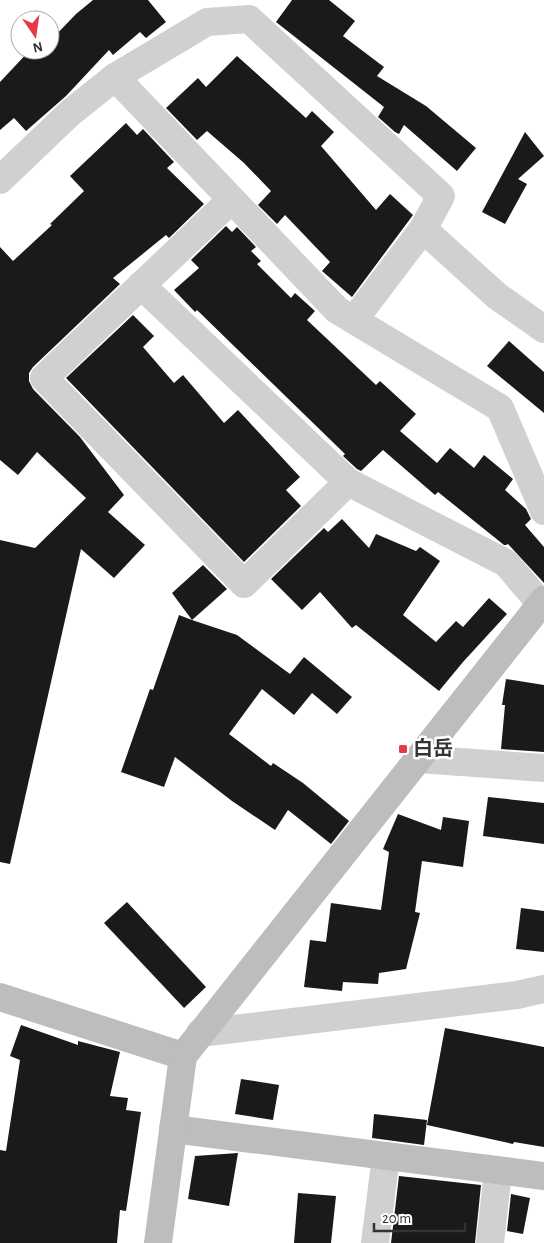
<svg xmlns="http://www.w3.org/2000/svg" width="544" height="1243" viewBox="0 0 544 1243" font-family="'Alegreya Sans','Noto Sans JP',sans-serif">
<rect width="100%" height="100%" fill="#fff"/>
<g fill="#1a1a1a">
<polygon points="93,0 148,0 166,22 146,38 140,32 113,55 109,50 66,96 26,131 14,118 0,130 0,82 30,50 50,50 50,41 76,14"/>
<polygon points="292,0 329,0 355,21 343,36 384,67 377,76 426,106 476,148 457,171 404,125 399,134 395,132 378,117 384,107 276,22"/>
<polygon points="237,56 306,118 312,111 334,132 321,146 376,210 390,194 413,215 352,297 322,271 330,262 285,215 277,224 258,205 271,191 244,163 207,131 197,140 166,108 198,78 206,87"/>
<polygon points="126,123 137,135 143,129 174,162 167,168 204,204 169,238 166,235 113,278 120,284 33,367 29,373 29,381 33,389 80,437 124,495 108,512 145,545 114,578 81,549 10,864 0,862 0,540 35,548 86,498 37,452 18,475 0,460 0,247 13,261 52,225 50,224 84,191 70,176"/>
<polygon points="525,132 544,156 518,179 527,184 505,224 482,212"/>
<polygon points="226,226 232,232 237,227 256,247 251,251 261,261 257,264 291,298 295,293 315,311 307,320 376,385 380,381 416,414 400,431 437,463 450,448 474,468 484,455 513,479 505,490 526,509 531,519 525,525 544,547 544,583 508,544 506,545 504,545 438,492 435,495 383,450 361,471 357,469 343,456 345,454 197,310 195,312 174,290 199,268 191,260"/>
<polygon points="133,315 154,336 143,347 174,383 183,375 224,423 238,410 300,477 286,490 301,506 244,562 66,378"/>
<polygon points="509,341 544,372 544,413 487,366"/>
<polygon points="342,519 369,548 376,534 416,551 420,547 440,561 403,615 436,642 456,621 463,627 489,598 507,614 463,662 439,691 356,625 352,628 320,592 302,610 271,579 324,528 328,532"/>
<polygon points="203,565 227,589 192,620 237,635 290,674 304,657 352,697 337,714 312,693 294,715 262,689 229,734 271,766 273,763 303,783 349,821 331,844 288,810 275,830 232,801 175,757 164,787 121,772 150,689 153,690 179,615 192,620 172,593"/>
<polygon points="506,679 544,685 544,752 501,749 505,705 502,705"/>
<polygon points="488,797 544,803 544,844 483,836"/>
<polygon points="398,814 441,830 443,817 469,821 463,867 422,861 415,912 420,913 406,969 379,973 378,984 343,982 342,991 304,987 310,940 326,942 331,903 381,910 389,852 383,849"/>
<polygon points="127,902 206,987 184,1008 104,923"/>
<polygon points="521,908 544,911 544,952 516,949"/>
<polygon points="21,1025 78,1045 78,1041 120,1052 110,1096 128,1098 126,1110 141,1112 126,1211 120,1210 117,1243 0,1243 0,1150 6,1151 20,1060 10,1056"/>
<polygon points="445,1028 544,1047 544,1147 514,1142 513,1144 427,1125"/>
<polygon points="241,1079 279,1085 273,1120 235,1114"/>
<polygon points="374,1114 427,1120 424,1145 372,1138"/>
<polygon points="238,1153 229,1206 188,1199 195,1156"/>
<polygon points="399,1176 481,1185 475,1243 391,1243"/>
<polygon points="298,1193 336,1196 331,1243 294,1243"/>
<polygon points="511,1194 530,1198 523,1234 507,1231"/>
</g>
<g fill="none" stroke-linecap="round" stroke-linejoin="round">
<g stroke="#d0d0d0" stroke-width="28">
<polyline points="115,77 337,310 500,408 544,511"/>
<polyline points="0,180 70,113 115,77 207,22 249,19 441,196 423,229 354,320"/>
<polyline points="231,200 44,378 244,584 348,482"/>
<polyline points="423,229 497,296 544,329"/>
<polyline points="141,285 348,482 506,563 541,604"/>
<polyline points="418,759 544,768"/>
<polyline points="200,1033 517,995 544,989"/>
<polyline points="375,1243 386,1156"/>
<polyline points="490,1243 498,1171"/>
</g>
<g stroke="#bdbdbd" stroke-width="28">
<polyline points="0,997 183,1056"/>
<polyline points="173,1129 544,1176"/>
<polyline points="158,1243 183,1056 544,600"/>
</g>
</g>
<rect fill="#e63946" stroke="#fff" stroke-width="2" x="398" y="744" width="10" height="10" rx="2.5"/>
<g text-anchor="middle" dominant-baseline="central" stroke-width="5" stroke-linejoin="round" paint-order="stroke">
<g font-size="20" font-weight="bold" fill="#333" stroke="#fff" text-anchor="start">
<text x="413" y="749">白岳</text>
</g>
</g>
<g transform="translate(35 35) rotate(167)"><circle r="24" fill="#ffffff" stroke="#adadad"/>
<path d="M0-4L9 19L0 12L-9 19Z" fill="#e63946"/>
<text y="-8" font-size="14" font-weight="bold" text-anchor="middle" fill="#333333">N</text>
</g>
<path d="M374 1223v8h91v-8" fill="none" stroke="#333333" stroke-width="2.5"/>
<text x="382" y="1223" font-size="15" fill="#333333" stroke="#ffffff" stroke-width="4" paint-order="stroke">20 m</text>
</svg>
